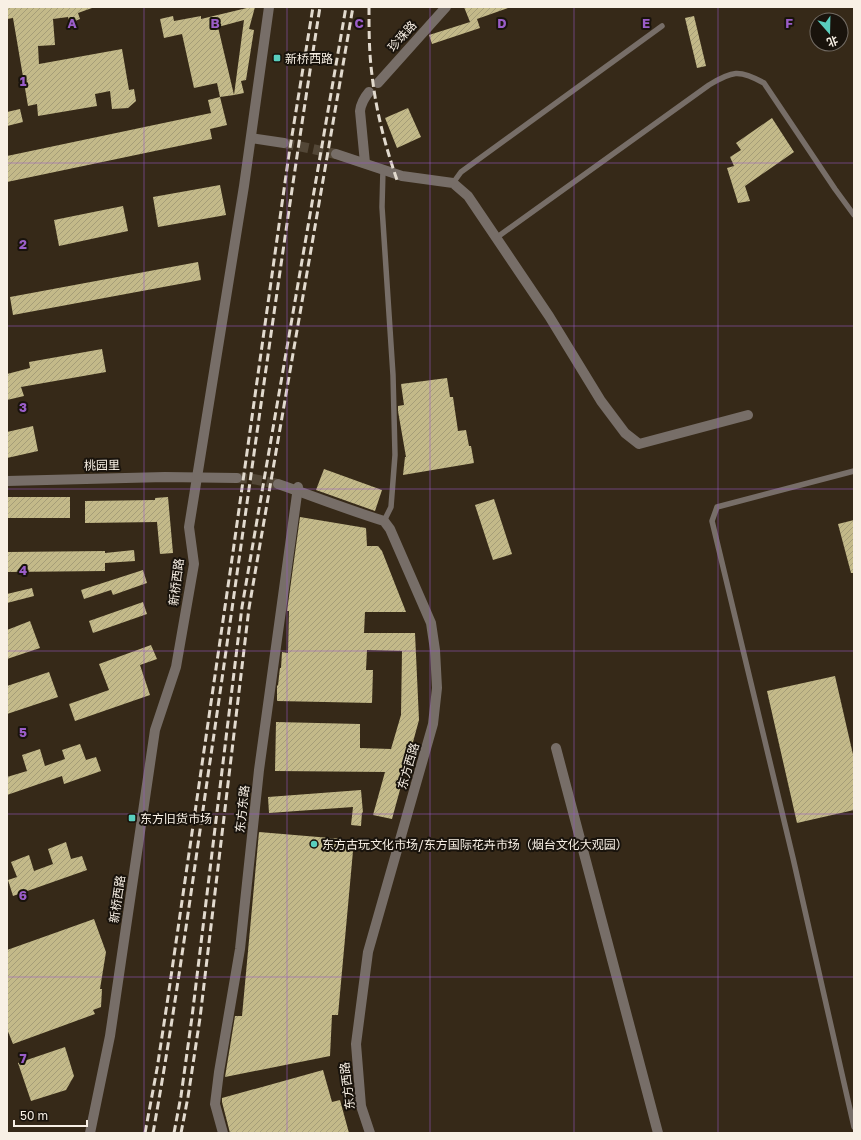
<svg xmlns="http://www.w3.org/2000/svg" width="861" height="1140" viewBox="0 0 861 1140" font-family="'Golos Text','Noto Sans SC',sans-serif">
<defs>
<pattern id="building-hatch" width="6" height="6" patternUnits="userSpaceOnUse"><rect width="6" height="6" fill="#c3b989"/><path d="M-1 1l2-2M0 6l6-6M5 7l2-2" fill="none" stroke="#a59d78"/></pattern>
</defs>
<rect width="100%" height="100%" fill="#362918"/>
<g fill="url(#building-hatch)">
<polygon points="7,7 92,7 92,8 78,13 80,19 70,23 68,17 53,19 55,45 38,46 39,64 122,49 129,90 134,89 136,101 128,108 112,109 110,91 95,94 97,106 38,116 37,104 28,106 13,18 7,19"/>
<polygon points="251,7 255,7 249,29 254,30 246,80 241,81 244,93 234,95 244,20 218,27 234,95 220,97 217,83 194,88 182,34 164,38 160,19 173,16 174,21 201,16 201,19"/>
<polygon points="464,7 508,7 508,8 477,19 480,28 432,44 429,35 470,22"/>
<polygon points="694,16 706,66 697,68 685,18"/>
<polygon points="220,97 227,125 210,129 212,139 7,182 7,156 211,113 208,100"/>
<polygon points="408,108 421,137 397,148 385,118"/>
<polygon points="20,109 23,122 7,126 7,112"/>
<polygon points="772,118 794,152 745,186 750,201 738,203 727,168 734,166 730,157 741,150 736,143"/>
<polygon points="220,185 226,215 158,227 153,197"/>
<polygon points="123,206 128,231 59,246 54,220"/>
<polygon points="198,262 201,280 13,315 10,297"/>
<polygon points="102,349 106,372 21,387 24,396 7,400 7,374 30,368 29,362"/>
<polygon points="447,378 450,397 453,397 458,431 466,430 469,446 471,446 474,463 403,475 405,457 406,457 398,411 398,406 404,405 401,384"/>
<polygon points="33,426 38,451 7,458 7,432"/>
<polygon points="324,469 382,490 375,511 316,490"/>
<rect x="7" y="497" width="63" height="21"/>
<polygon points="168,497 173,553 160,554 157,522 85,523 85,501 155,500 155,498"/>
<polygon points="494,499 512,554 493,560 475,505"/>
<polygon points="300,517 366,528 367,546 378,546 382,551 406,612 365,612 364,633 415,633 419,720 392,819 373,815 385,772 275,771 276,722 360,724 360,748 391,749 401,715 402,651 367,650 366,670 373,670 372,703 277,701 277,685 278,686 279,676 280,668 281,668 282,652 288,653 289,611 287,611"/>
<polygon points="854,520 854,573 851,573 838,524"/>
<polygon points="134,550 135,561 105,563 105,571 7,572 7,552 105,551 105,553"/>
<polygon points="143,570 147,583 113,595 111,590 84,599 81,590"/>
<polygon points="32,588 34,596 7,603 7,594"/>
<polygon points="143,602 147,614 93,633 89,621"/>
<polygon points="30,621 40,648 7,659 7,630"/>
<polygon points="151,645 157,659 140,665 150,695 75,721 69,704 109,690 99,664"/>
<polygon points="49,672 58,697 7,714 7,686"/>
<polygon points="835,676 854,759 854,810 797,823 767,691"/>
<polygon points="80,744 86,760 96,757 101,771 64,784 62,776 7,795 7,777 27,771 22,755 40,749 45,766 65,759 62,750"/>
<polygon points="361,790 363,813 362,812 361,826 351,825 353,807 269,813 268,797"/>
<polygon points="259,832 354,840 338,1015 332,1015 330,1056 225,1077 235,1016 242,1016"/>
<polygon points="66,842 71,859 82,856 87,870 13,896 8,880 17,877 11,862 29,855 34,871 53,864 48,849"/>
<polygon points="94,919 106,952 100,989 102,989 101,1007 93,1010 95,1014 13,1044 7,1029 7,950"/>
<polygon points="65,1047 74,1076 66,1090 31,1101 18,1063"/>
<polygon points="323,1070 332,1102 340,1100 349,1133 230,1133 222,1102 222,1098"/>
</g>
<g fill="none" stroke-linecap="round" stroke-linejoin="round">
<g stroke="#534737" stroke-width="10" stroke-dasharray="10 5" stroke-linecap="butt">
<polyline points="284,143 336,154"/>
<polyline points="237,478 253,479 278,484"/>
</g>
<g stroke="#776e68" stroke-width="5.5">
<polyline points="383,169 382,207 393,375 395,455 391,507 384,521"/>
<polyline points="453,183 461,172 662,26"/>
<path d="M496,238L709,85C732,71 739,69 764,83L835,189L854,215"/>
<polyline points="854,471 717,507 712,521 793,858 854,1127"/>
</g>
<g stroke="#776e68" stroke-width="10">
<polyline points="251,138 284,143"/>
<polyline points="336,154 402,176 453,183 468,196 549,316 601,401 625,433 639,444 748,415"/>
<polyline points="7,481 165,477 237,478"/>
<path d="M278,484C313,496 348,510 384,521L390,529L431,623L435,650L437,688L433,724L368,952L356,1044L361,1106L370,1133"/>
<polyline points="556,748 658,1133"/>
<polyline points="223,1133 215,1104 219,1072 240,949 259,770 298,487"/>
</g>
<g stroke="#776e68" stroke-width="10">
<polyline points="378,83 446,7"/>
<path d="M365,163L360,111C361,103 364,98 369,92"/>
<polyline points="90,1133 110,1036 155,730 176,667 194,564 189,527 244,186 269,7"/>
</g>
<g stroke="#e2dace" stroke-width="3" stroke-dasharray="8 4" stroke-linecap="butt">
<path d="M369,7C369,30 369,52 372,75C376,111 385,145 397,180"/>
<polyline points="145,1133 157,1069 167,1004 233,552 289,154 313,7"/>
<path d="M153,1133C174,1017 190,899 207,782C245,524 279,265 320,7"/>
<polyline points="174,1133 181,1096 192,1017 242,607 346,7"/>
<polyline points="181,1133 188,1097 200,1018 249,608 353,7"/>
</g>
</g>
<path fill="none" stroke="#9a5dc8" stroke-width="1" stroke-opacity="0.55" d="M144,7V1133M287,7V1133M430,7V1133M574,7V1133M718,7V1133M7,163H854M7,326H854M7,489H854M7,651H854M7,814H854M7,977H854"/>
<g fill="#59cebe" stroke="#19130c" stroke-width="1.5">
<rect x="273" y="54" width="8" height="8" rx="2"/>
<rect x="128" y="814" width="8" height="8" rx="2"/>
<circle cx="314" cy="844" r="4"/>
</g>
<g text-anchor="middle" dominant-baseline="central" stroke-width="4" stroke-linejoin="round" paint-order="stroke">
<g font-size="12" fill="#f8f0e5" stroke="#19130c">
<text transform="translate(402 36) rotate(-48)">珍珠路</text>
<text transform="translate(102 465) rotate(-1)">桃园里</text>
<text transform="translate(176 582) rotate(-83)">新桥西路</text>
<text transform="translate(408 766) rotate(-74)">东方西路</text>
<text transform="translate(242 809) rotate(-84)">东方东路</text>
<text transform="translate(117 899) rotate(-82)">新桥西路</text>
<text transform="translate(347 1086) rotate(-97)">东方西路</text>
</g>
<g font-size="12" fill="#f8f0e5" stroke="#19130c" text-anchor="start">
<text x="285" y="58">新桥西路</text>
<text x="140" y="818">东方旧货市场</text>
<text x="322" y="844">东方古玩文化市场/东方国际花卉市场（烟台文化大观园）</text>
</g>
</g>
<g font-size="13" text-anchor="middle" font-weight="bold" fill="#9a5dc8" stroke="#19130c" stroke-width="4" stroke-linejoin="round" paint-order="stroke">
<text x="72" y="28">A</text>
<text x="215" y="28">B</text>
<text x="359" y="28">C</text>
<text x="502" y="28">D</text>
<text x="646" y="28">E</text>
<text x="789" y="28">F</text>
<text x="23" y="86">1</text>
<text x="23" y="249">2</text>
<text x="23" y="412">3</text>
<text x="23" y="575">4</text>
<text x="23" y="737">5</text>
<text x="23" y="900">6</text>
<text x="23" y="1063">7</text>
</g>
<rect width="861" height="1140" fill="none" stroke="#f8f0e5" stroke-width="16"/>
<g transform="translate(829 32) rotate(160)"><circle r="19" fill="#19130c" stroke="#726b63"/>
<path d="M0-3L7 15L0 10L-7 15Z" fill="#59cebe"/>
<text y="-6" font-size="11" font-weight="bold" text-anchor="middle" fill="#f8f0e5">北</text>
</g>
<path d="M14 1120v6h73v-6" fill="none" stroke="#f8f0e5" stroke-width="2"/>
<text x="20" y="1120" font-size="12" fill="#f8f0e5" stroke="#19130c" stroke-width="3" paint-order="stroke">50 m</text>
</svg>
